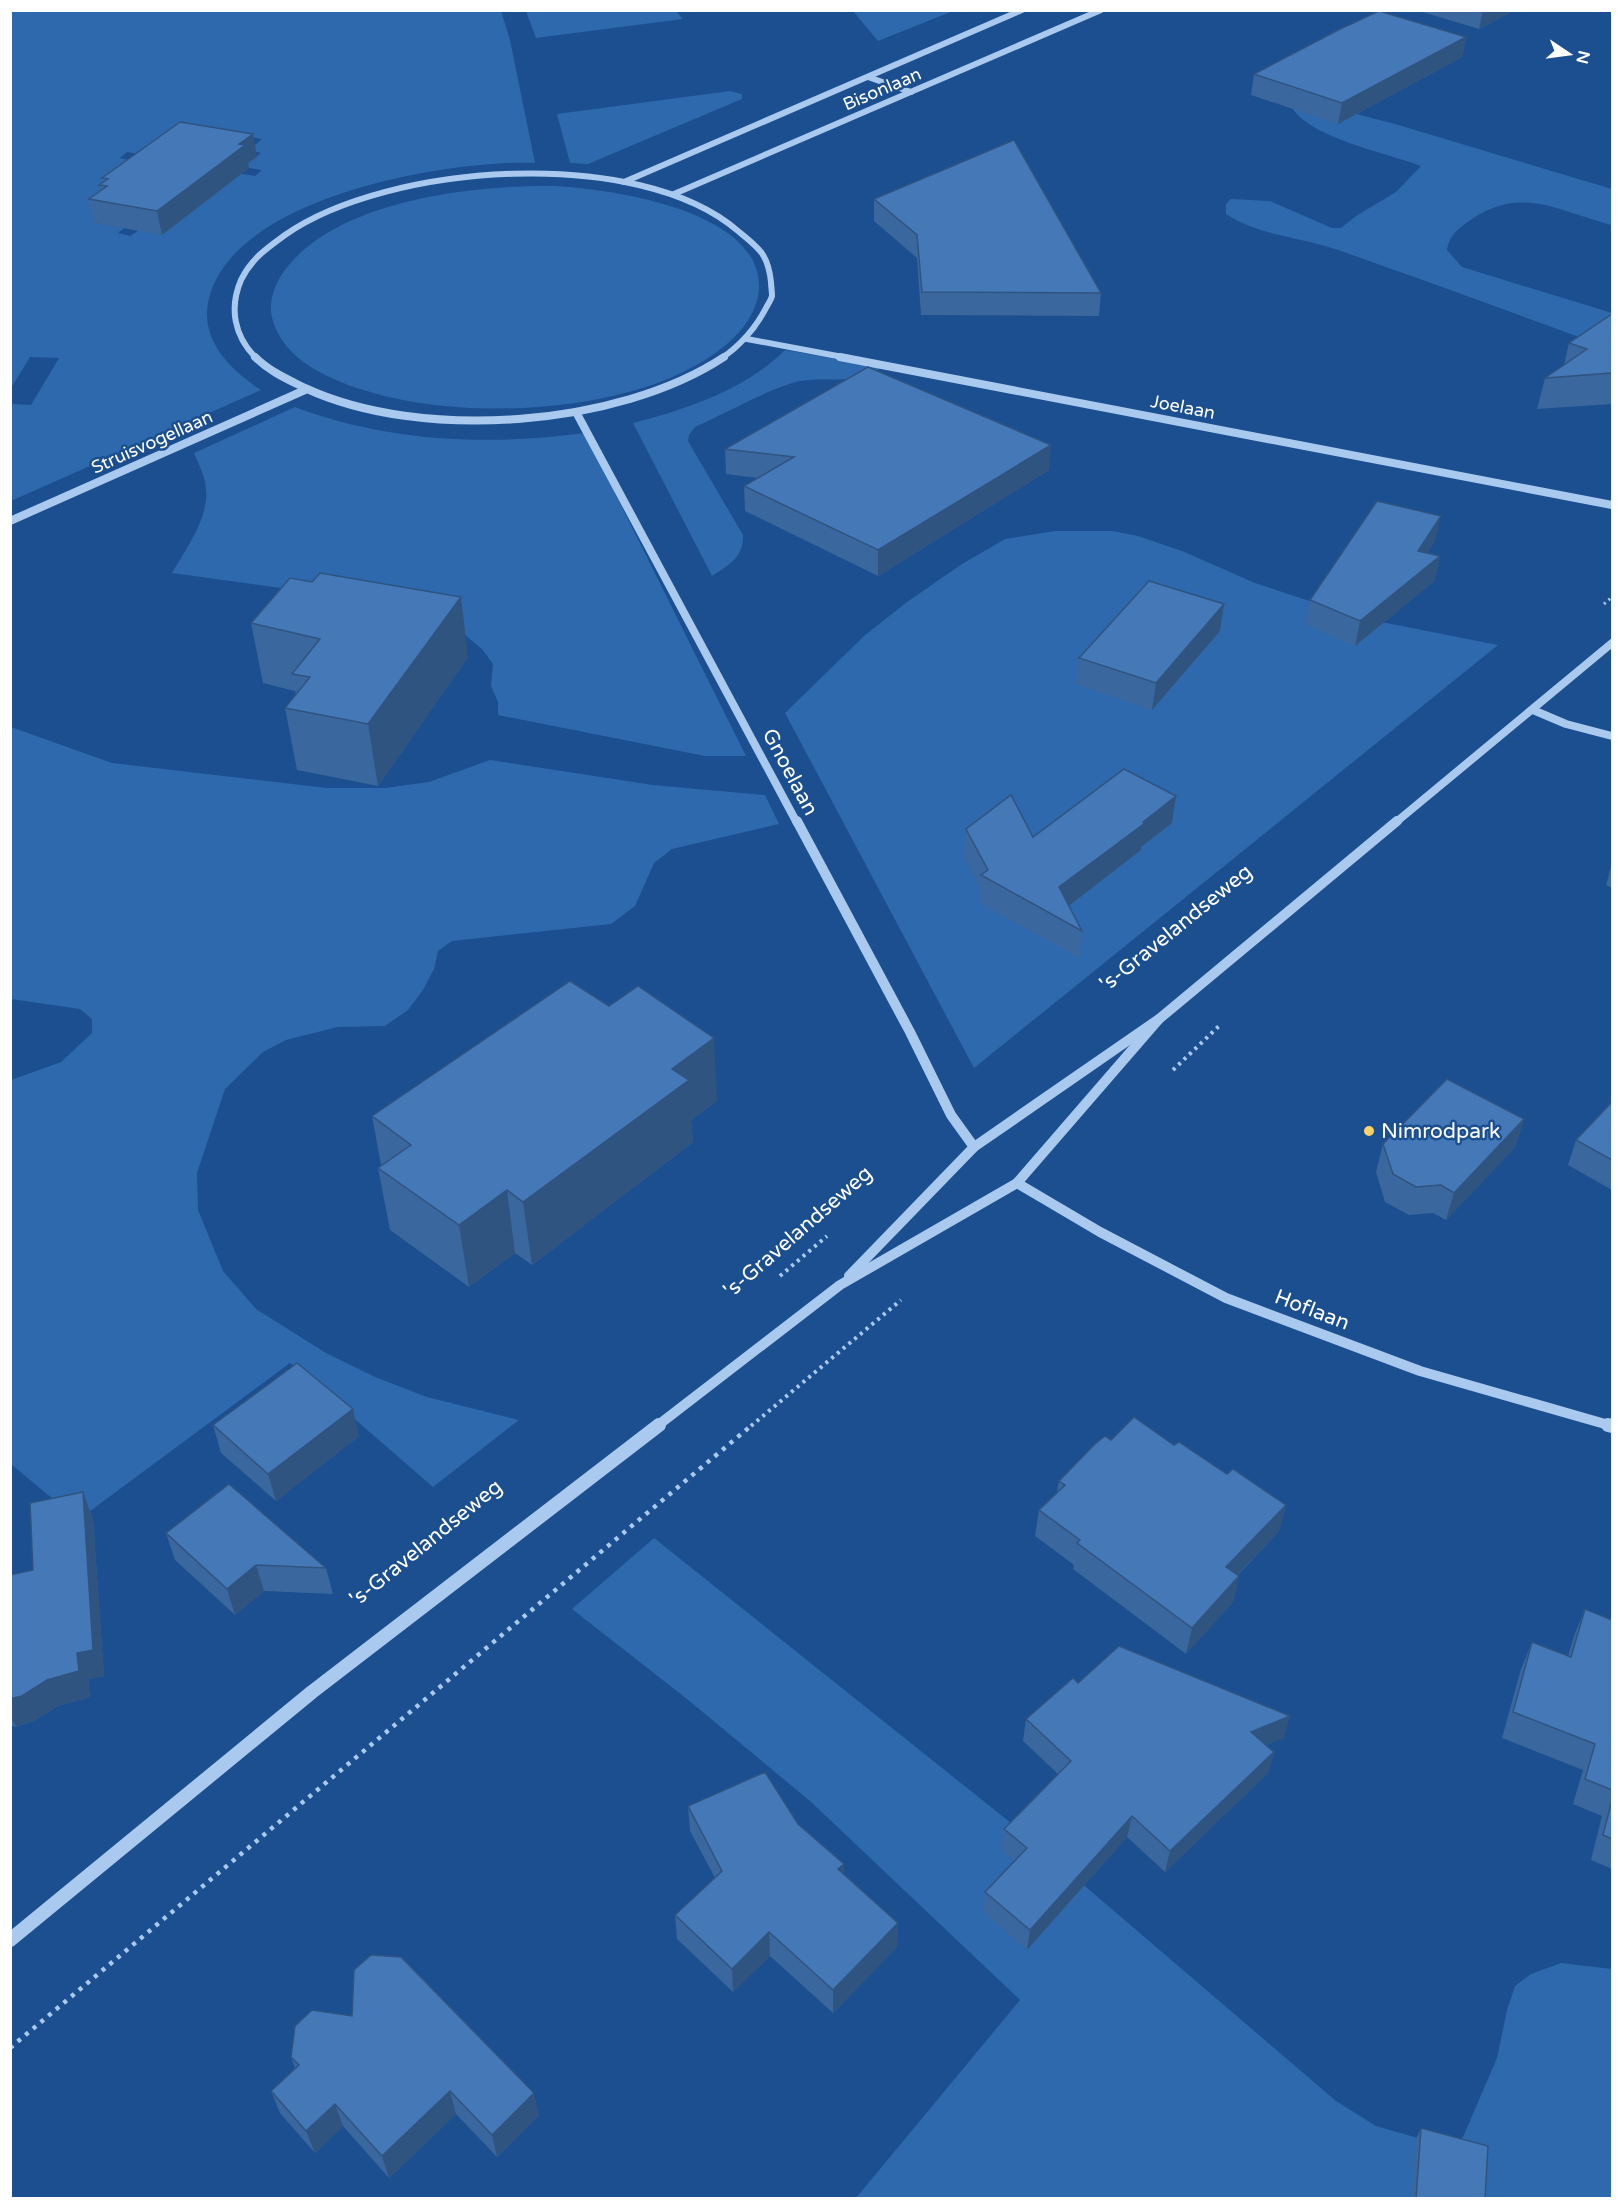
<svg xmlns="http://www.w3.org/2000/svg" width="1623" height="2209" viewBox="0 0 1623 2209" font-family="'Varela Round',sans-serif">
<rect width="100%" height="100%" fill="#1b4f8f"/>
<g fill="#2e69ad" fill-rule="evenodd">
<path d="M11,11H501L510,40L535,163C447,160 228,197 208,303C201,342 232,371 261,390L11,501V404L31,405L59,358L30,357L11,388ZM228,133L262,139L249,150L261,153L243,167L262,170L255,176L230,172L130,236L118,233L124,228L95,223L143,163L120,158L127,152L164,159Z"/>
<polygon points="526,11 676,11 683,19 536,38"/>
<polygon points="853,11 953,11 878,41"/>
<polygon points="730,91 742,94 742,99 588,164 570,163 557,114"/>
<path d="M1291,106L1337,109L1395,124L1612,189V225C1560,212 1522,185 1472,219C1459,228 1449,235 1447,250L1462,267L1612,313V349C1521,316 1430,282 1338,250C1299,236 1262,237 1226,214V204L1231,199L1270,201L1332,228H1341L1356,216L1396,192L1421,166C1388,153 1308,138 1291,106Z"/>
<path d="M554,186C610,189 756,209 759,284C760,308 744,329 727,344C646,414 469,422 370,392C332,381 283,361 272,318C268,301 275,283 285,270C337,200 473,185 554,186Z"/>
<path d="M785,350L882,367C854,388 823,374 792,383C763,392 724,414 695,427L689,435L688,441L743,535C744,557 729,565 712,576L633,423C687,409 745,390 785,350Z"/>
<path d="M295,407C388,442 487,446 585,433L746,756H705L498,715V702L491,686L493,664L482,649L465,635L353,598L172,573C186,549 209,518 206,489C205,476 199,465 194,453Z"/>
<polygon points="1055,531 1113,531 1138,536 1182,551 1255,583 1361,618 1498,645 974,1068 785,713 864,636 907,602 962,564 1005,539"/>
<polygon points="11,727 112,763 327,788 385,788 429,782 490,760 653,785 765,795 779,824 672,849 654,863 635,906 611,924 452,941 438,951 434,969 423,990 408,1010 385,1026 338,1027 286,1040 263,1052 225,1089 197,1173 198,1210 223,1271 256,1309 326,1353 375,1377 427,1397 519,1420 433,1487 290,1363 78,1520 11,1464 11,1080 61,1062 92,1033 92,1019 80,1009 11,999"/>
<polygon points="654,1538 1016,1827 1336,2101 1376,2126 1446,2146 1463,2137 1497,2058 1507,2010 1515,1986 1531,1974 1561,1963 1612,1969 1612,2198 856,2198 1020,2000 810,1801 687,1699 572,1609"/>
</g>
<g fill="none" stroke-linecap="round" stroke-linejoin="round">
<polyline stroke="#a9c9ee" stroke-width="3" stroke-dasharray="2 4" stroke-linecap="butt" points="1604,604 1612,597"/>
<g stroke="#a9c9ee" stroke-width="4" stroke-dasharray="3 4.5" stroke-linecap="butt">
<polyline points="1173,1070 1219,1026"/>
<polyline points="780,1276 827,1236"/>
<polyline points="751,1426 901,1300"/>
</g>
<polyline stroke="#a9c9ee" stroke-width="4.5" stroke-dasharray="4 6" stroke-linecap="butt" points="10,2048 752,1425"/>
<g stroke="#a9c9ee" stroke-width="6">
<polyline points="868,77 911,92"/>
<polyline points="624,182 1022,10"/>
<polyline points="674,194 1101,10"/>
<polyline points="747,339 848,358"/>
<path d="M256,358C234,336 229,308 241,280C251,259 267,248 285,235C388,163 639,145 738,231C759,248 768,254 771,282C771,286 772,291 772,296C771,300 768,304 766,308C755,329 742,344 722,358"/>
</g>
<g stroke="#a9c9ee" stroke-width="8">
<path d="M255,357C269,371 287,379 305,388C421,442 618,427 724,357"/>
<polyline points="840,357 1612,505"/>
<polyline points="576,412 797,823"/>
<polyline points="10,521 305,390"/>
<polyline points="1533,710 1566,724 1612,736"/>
<polyline points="1395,823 1612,643"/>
</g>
<g stroke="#a9c9ee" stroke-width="10">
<polyline points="797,821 910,1032 951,1115 974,1147"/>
<polyline points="1017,1183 1100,1232 1226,1298 1420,1371 1612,1426"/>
<polyline points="849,1276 974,1147 1159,1019 1397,821"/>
<polyline points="657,1426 840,1285 1017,1183 1159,1019"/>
</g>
<g stroke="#a9c9ee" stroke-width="14">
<polyline points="1608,1425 1612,1426"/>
<polyline points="10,1940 312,1692 659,1425"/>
</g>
</g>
<g fill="#3a679d">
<polygon points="1416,10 1515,10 1479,29"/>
<polygon points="1466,37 1462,57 1338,124 1251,95 1254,74"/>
<polygon points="257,157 248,163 249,168 162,235 94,223 89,199 101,191 99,185 103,183 102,178"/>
<polygon points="874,199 1101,293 1099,316 921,315 917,258 874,221"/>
<polygon points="1612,314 1612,404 1537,409 1545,378 1564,365 1569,343"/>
<polygon points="725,449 1049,470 878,576 745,511 744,486 757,478 726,474"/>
<polygon points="1435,541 1427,553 1440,556 1434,581 1355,646 1306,625 1310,600"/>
<polygon points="251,623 468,657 378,786 297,770 285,708 296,695 295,691 263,683"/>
<polygon points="1220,631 1152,710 1076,684 1079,658"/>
<polygon points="1172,823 1141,847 1141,850 1069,905 1082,931 1079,958 979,902 980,888 964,857 966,829 1033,837"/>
<polygon points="1612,863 1612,888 1606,885"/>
<polygon points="717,1101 691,1120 693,1142 532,1265 515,1253 469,1287 390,1230 378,1168 381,1165 372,1116"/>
<polygon points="1612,1102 1612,1190 1568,1165 1576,1140"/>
<polygon points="1524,1119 1515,1147 1446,1220 1433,1213 1409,1215 1385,1202 1376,1172 1383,1144"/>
<polygon points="213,1425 359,1436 276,1501 221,1453"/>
<polygon points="1111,1440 1174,1445 1227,1474 1286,1505 1279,1531 1238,1575 1239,1576 1233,1602 1186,1654 1073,1569 1074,1565 1035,1536 1039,1510 1057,1492 1059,1481"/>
<polygon points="83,1492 93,1519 104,1676 88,1679 90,1697 58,1706 34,1721 16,1727 10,1725 10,1575 33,1570"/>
<polygon points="166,1533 326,1568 333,1594 264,1591 235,1615 175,1560"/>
<polygon points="1585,1609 1612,1620 1612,1869 1591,1860 1602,1816 1573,1804 1583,1770 1502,1738 1521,1669 1532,1642 1568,1656 1574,1636"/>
<polygon points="1078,1683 1284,1738 1266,1745 1274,1752 1268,1773 1165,1872 1127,1837 1027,1950 983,1912 985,1892 1015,1861 1001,1850 1004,1829 1058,1774 1023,1741 1026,1719"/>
<polygon points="688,1806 798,1824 844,1864 844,1874 898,1923 897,1947 833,2013 770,1956 733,1992 677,1939 675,1915 715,1878 690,1831"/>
<polygon points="295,2026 539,2115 497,2157 456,2114 389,2178 343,2126 315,2153 280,2113 271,2091 295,2068 291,2057"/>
<polygon points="1421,2128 1485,2199 1411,2199 1416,2139"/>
</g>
<g fill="#305480">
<polygon points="1483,10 1515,10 1479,29"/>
<polygon points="1466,37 1462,57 1338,124 1342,103"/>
<polygon points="253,134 257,157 248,163 249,168 162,235 157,211"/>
<polygon points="1051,445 1049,470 878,576 878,550"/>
<polygon points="1441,516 1435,541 1413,575 1418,551"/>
<polygon points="1440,556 1434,581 1355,646 1360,621"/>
<polygon points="461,597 468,657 378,786 368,724"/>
<polygon points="1224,604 1220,631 1152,710 1156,683"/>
<polygon points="1176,796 1172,823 1141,847 1141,850 1057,915 1059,887"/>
<polygon points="714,1038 717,1101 691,1120 693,1142 532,1265 523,1202 672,1069"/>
<polygon points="1524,1119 1515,1147 1446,1220 1454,1193"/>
<polygon points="507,1190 515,1253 469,1287 459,1225"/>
<polygon points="353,1409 359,1436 276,1501 268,1474"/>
<polygon points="83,1492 93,1519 104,1676 88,1679 90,1697 58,1706 34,1721 16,1727 10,1715 10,1699 77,1653"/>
<polygon points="1286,1505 1279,1531 1220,1593 1226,1567"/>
<polygon points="256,1565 264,1591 235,1615 227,1589"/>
<polygon points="1239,1576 1233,1602 1186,1654 1192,1628"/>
<polygon points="1290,1716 1284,1738 1246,1754 1251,1732"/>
<polygon points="1274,1752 1268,1773 1165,1872 1170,1851"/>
<polygon points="1132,1816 1127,1837 1027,1950 1030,1930"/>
<polygon points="844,1864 843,1888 838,1869"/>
<polygon points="898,1923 897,1947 833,2013 833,1990"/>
<polygon points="769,1932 770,1956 733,1992 732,1969"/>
<polygon points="450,2091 456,2114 389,2178 382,2156"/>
<polygon points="534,2093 539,2115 497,2157 492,2135"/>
<polygon points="335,2104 343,2126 315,2153 306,2131"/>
</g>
<g fill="#4478b7" stroke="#305480" stroke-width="1.5">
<polygon points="1379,11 1466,37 1342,103 1254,74 1338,30"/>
<polygon points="180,122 253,134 239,144 245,145 157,211 89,199 107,186 99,185 108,179 102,178"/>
<polygon points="1014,140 1101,293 922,292 917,235 874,199"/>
<polygon points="1612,314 1612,373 1545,378 1587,349 1569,343"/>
<polygon points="868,367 1051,445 878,550 744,486 794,457 725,449"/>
<polygon points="1377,501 1441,516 1418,551 1440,556 1360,621 1310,600"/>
<polygon points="320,573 461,597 368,724 285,708 310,677 292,674 320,639 251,623 290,578 312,582"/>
<polygon points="1149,581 1224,604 1156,683 1079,658"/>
<polygon points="1124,769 1176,796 1143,822 1145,823 1059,887 1082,931 981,875 988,870 966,829 1011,795 1033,837"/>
<polygon points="570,981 609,1006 638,986 714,1038 672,1069 689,1080 523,1202 507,1190 459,1225 378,1168 411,1145 372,1116"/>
<polygon points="1447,1079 1524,1119 1454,1193 1441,1185 1416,1187 1393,1174 1383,1144"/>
<polygon points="1612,1102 1612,1160 1576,1140"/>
<polygon points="297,1363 353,1409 268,1474 213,1425"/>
<polygon points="1134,1417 1174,1445 1179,1442 1227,1474 1233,1469 1286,1505 1226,1567 1239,1576 1192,1628 1077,1543 1080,1540 1039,1510 1065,1485 1059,1481 1095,1444 1105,1436 1111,1440"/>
<polygon points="229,1484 326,1568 256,1565 227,1589 166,1533"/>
<polygon points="83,1492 93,1650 77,1653 79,1671 47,1680 22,1696 10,1699 10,1575 33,1570 30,1503"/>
<polygon points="1585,1609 1612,1620 1612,1790 1585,1779 1595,1744 1513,1712 1532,1642 1571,1657"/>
<polygon points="1119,1646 1290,1716 1251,1732 1274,1752 1170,1851 1132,1816 1030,1930 985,1892 1027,1848 1004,1829 1071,1761 1026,1719 1073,1678 1078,1683"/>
<polygon points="765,1772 798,1824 844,1864 838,1869 898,1923 833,1990 769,1932 732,1969 675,1915 722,1871 688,1806"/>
<polygon points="1612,1800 1612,1839 1603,1835"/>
<polygon points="371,1955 401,1957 534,2093 492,2135 450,2091 382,2156 335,2104 306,2131 271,2091 299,2065 291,2057 295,2026 312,2010 352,2016 354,1970"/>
<polygon points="1421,2128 1488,2146 1485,2199 1416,2199"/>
</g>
<circle fill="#ffd166" stroke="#1b4f8f" stroke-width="2" cx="1369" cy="1131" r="6"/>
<g text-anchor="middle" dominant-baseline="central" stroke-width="5" stroke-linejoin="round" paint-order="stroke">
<g font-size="18" fill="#fff" stroke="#1b4f8f">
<text transform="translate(882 89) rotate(-23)">Bisonlaan</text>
<text transform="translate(1183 407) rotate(11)">Joelaan</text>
<text transform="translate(152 442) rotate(-24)">Struisvogellaan</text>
</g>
<g font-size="21" fill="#fff" stroke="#1b4f8f">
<text transform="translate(790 772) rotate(62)">Gnoelaan</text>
<text transform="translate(1176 928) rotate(-39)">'s-Gravelandseweg</text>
<text transform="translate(798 1232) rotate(-41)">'s-Gravelandseweg</text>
<text transform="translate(1312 1310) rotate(21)">Hoflaan</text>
<text transform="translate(426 1543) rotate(-39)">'s-Gravelandseweg</text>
</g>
<g font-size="21" fill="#fff" stroke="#1b4f8f" text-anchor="start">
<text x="1381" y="1131">Nimrodpark</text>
</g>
</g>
<rect width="1623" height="2209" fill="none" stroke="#ffffff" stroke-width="24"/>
<g transform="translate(1569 54) rotate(103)" stroke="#1b4f8f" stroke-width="4.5" paint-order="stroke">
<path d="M0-4.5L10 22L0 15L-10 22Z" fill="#ffffff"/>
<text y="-9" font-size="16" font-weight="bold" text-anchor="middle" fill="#ffffff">N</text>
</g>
</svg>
